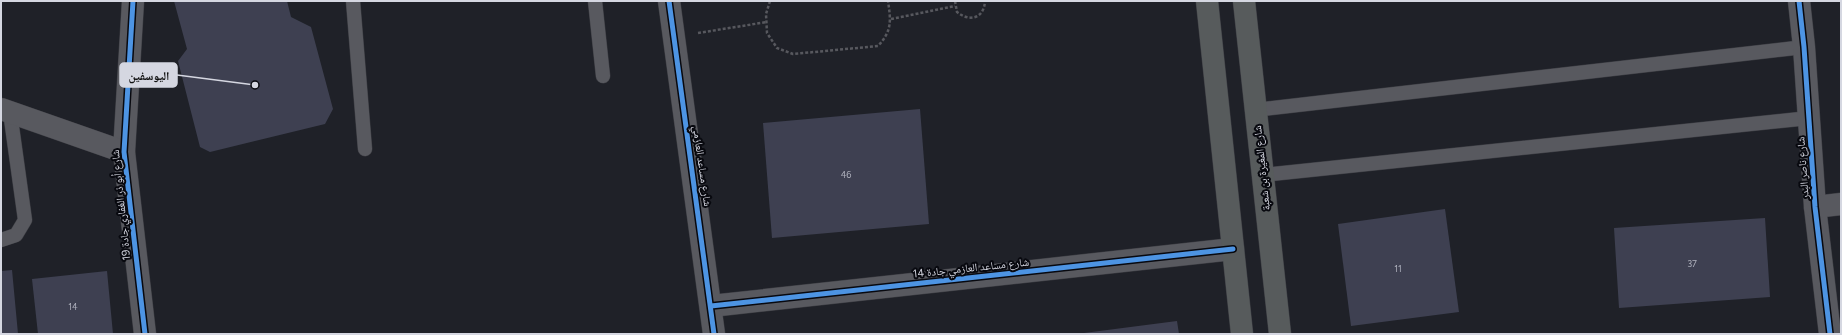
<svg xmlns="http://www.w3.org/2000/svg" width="1842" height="335" viewBox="0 0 1842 335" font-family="Figtree,'Noto Naskh Arabic',sans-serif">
<rect width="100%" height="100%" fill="#1f2128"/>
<g fill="#3e4051">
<polygon points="174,1 287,1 291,17 311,27 333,109 325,124 210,152 200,147 178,61 187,49"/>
<polygon points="920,109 929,224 772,238 763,123"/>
<polygon points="1445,209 1459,312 1351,326 1338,224"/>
<polygon points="1765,218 1770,297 1619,308 1614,228"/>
<polygon points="12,270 18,334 1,334 1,271"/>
<polygon points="107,271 113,334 38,334 32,279"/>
<polygon points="1177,321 1179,334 1084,334 1084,333"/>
</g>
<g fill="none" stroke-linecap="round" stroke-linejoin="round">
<defs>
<g id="service">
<polyline points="353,1 365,149"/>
<polyline points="595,1 603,76"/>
<polyline points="1255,110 1804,47"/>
<polyline points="1262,175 1809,118"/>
<polyline points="1,240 16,235 25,220 10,112"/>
</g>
<g id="minor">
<polyline points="133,1 124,152 145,334"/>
<polyline points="1799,1 1804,47 1815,207 1830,334"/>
<polyline points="1,109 124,152"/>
<polyline points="1815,207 1841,204"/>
<polyline points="711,306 1233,249"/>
</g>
<polyline id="tertiary" points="669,1 714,334"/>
<g id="secondary">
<polyline points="1207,1 1242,334"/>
<polyline points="1244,1 1280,334"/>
</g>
</defs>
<use href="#service" stroke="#3b3c42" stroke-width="15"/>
<use href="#minor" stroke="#3b3c42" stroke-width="23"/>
<use href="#tertiary" stroke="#3b3c42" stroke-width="23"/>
<use href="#secondary" stroke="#3b3c42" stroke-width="23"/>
<g stroke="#57585e" stroke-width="2.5" stroke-dasharray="3 2" stroke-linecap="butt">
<path d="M770,1L766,14L767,33L777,48L793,54L878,46C892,31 891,21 888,1"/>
<path d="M955,1L957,12C969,22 984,19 985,1"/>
<polyline points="891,19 955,6"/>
<polyline points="698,33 767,22"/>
</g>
<use href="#service" stroke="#58595f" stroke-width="14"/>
<use href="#minor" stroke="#58595f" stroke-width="22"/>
<use href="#tertiary" stroke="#58595f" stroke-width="22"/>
<use href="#secondary" stroke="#575b5c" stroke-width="22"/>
<defs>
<g id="cycleway">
<polyline points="133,1 124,152 145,334"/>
<polyline points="669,1 714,334"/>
<polyline points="1799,1 1804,47 1815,207 1830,334"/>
<polyline points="711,306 1233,249"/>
</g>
</defs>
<use href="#cycleway" stroke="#08090f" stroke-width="8"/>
<use href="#cycleway" stroke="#4d94e3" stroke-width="5"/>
</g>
<g text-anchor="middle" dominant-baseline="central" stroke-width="4" stroke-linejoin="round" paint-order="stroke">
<g font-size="9" fill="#afb1bd">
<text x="846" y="174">46</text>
<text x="1692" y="263">37</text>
<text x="1398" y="268">11</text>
<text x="73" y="306">14</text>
</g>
<g font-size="11" fill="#d5d7e1" stroke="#08090f">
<text transform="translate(702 166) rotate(82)">شارع مساعد العازمي</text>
<text transform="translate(1262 168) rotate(-96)">شارع المغيرة بن شعبة</text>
<text transform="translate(1803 168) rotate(-94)">شارع ناصر البدر</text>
<text transform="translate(121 205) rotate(-96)">شارع أبو ذر الغفاري جادة 19</text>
<text transform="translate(971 268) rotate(-6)">شارع مساعد العازمي جادة 14</text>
</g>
</g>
<path fill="none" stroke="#d5d7e1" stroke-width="1.5" d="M255 85L177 75"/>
<circle fill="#d5d7e1" stroke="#08090f" stroke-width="1.5" cx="255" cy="85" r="4"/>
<rect fill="#d5d7e1" stroke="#d5d7e1" stroke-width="1.5" x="120" y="63" width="57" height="24" rx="4"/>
<g font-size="12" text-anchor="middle" font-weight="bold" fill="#111">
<text x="149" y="80">اليوسفين</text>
</g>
<rect width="1842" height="335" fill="none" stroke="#d5d7e1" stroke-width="4"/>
</svg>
